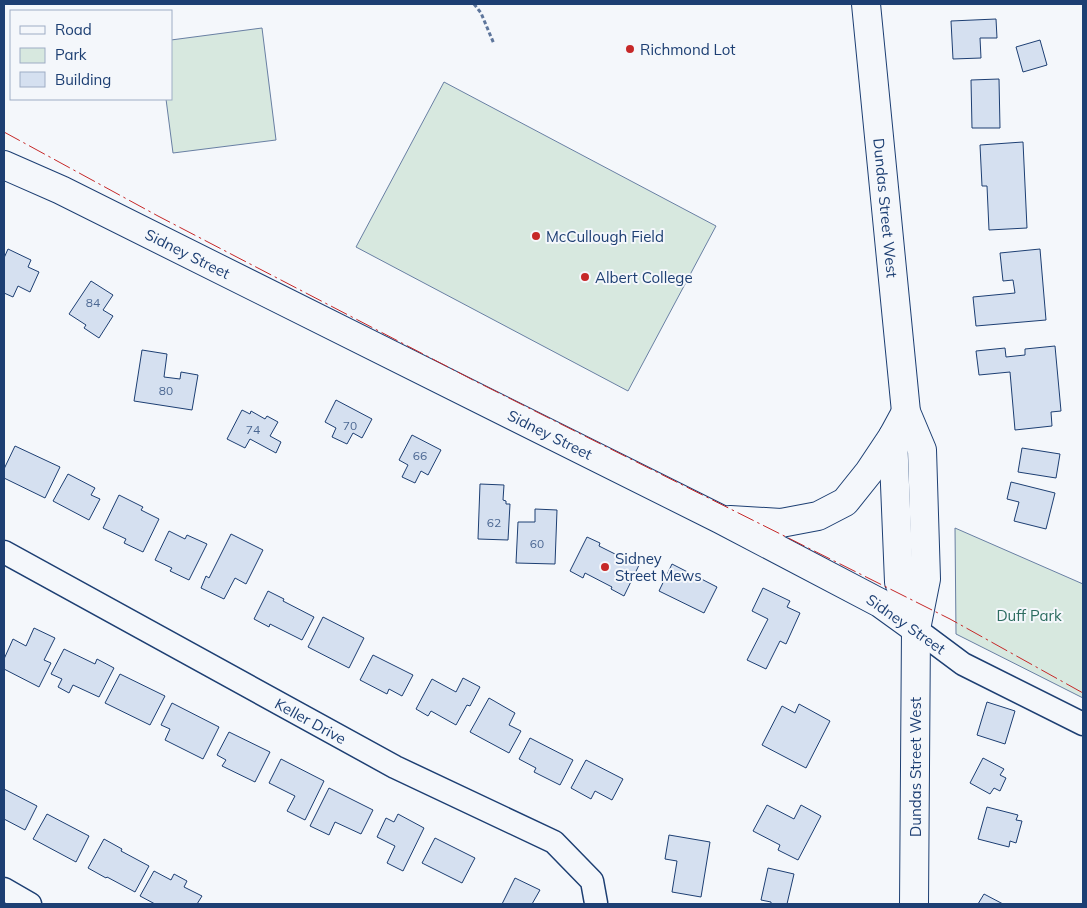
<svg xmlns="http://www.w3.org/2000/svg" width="1087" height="908" viewBox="0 0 1087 908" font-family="Mulish,sans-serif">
<rect width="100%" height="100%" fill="#f4f7fb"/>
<g fill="#d7e8df" stroke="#687fa3">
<polygon points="262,28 276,140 173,153 166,99 171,99 171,40"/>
<polygon points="444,82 716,226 628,391 356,247"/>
<polygon points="955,528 1083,584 1083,698 956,634"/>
</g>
<g fill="#d5e0f0" stroke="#1d3f73">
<polygon points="996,19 997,38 980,38 981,58 953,59 951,21"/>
<polygon points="1040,40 1047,65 1023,72 1016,47"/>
<polygon points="999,79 1000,128 972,128 971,80"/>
<polygon points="1023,142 1027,228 989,230 987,186 982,186 980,145"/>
<polygon points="8,249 31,260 28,267 39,272 30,292 18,286 13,297 4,293 4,258"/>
<polygon points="1040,249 1046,320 976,326 973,297 1015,293 1013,280 1003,281 1000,253"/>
<polygon points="91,281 113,295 103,310 113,316 99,338 84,328 86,325 69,314"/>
<polygon points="1055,346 1061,411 1051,412 1052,426 1015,430 1010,372 979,375 976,351 1005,348 1006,357 1025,355 1025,349"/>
<polygon points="142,350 167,354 164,377 180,379 181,372 198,375 192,410 134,401"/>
<polygon points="336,400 372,419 362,438 353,433 347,444 332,437 336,428 325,422"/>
<polygon points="242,410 250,414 251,411 265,419 267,416 278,422 270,436 281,442 276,453 250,439 245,448 227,439"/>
<polygon points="412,435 441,450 428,475 421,471 415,483 402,477 408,465 399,460"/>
<polygon points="15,446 60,467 45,498 4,478 4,469"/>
<polygon points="1022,448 1060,454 1056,478 1018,472"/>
<polygon points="68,474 95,488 91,495 100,499 89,520 53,501"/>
<polygon points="1011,482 1055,493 1046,529 1014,521 1019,502 1007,499"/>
<polygon points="480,484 504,485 503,500 506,501 506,504 510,504 508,540 478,539"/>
<polygon points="119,495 143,507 141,510 159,519 143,552 124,543 126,539 103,528"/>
<polygon points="535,509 557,510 555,564 516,563 518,522 535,522"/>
<polygon points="169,531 185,539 187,535 207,544 189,580 170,571 172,568 155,560"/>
<polygon points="231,534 263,550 246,584 235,578 224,599 201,588 206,576 209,578"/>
<polygon points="587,537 600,543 599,546 627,560 628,557 640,563 624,596 611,589 612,587 585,573 583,578 570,571"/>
<polygon points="672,564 717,587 704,613 659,591"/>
<polygon points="763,588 790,601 787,607 800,613 786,644 780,641 766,669 747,660 768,619 752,611"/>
<polygon points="268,591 284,599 283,601 314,617 302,640 270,624 269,627 254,619"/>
<polygon points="323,617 364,638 349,668 308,647"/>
<polygon points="34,628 55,638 44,660 51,663 39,687 4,669 4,659 13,639 26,646"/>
<polygon points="64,649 95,664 97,659 114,668 99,697 73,685 69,693 58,687 62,679 51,674"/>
<polygon points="373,655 413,675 402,696 389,689 387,694 360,680"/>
<polygon points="120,674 165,696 150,725 105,703"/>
<polygon points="463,678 480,687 470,706 467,705 456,725 431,711 428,716 416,709 432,679 456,692"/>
<polygon points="489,698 515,713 509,725 521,731 509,753 470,732"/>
<polygon points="987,702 1015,711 1005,744 977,735"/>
<polygon points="172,703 219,727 203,759 165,740 170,729 161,725"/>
<polygon points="799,704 830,721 806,768 762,745 782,706 795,713"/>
<polygon points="229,732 270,752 255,782 222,766 226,760 217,755"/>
<polygon points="530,738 573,760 560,785 534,772 536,768 519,759"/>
<polygon points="983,758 1004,769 1000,775 1006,778 1000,791 994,788 990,794 970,783"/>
<polygon points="281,759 324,781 305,820 287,811 295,796 269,783"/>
<polygon points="586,760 623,779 612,800 595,791 591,799 571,788"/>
<polygon points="329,788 373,810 361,834 335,822 329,835 310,826"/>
<polygon points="4,789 37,806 25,830 4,819"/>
<polygon points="767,805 794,819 801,805 821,816 798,860 778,850 780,845 753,831"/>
<polygon points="987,807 1018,815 1016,820 1022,821 1016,843 1010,841 1009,847 978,839"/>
<polygon points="47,814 89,836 76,862 33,839"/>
<polygon points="398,814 424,828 403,871 387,863 395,846 377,837 386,818 394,822"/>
<polygon points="669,835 710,842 701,897 672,892 677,861 665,859"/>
<polygon points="435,838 475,858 462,883 422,863"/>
<polygon points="104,839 122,849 121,851 149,866 135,892 107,877 106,878 88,868"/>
<polygon points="768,868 794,874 787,904 771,904 771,902 761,900"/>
<polygon points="154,871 171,880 174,874 187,881 184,887 202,896 197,904 155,904 140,896"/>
<polygon points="515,878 540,890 532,904 502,904"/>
<polygon points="984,894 1003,904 978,904"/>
</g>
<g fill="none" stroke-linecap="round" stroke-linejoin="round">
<defs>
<g id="minor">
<path id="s1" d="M4,552L395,767L554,842L592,881L596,903V904"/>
<polyline points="916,629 963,664 1083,724"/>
<polyline points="4,889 30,904"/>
</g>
<g id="major">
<path id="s2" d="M866,4L906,412L922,450L926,579L916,629L914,904"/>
<path id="s3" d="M4,165L61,190L720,519L880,603L916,629"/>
<polyline points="906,412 893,436 899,582 916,629"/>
<polyline points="730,520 781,523 818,516 845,502 869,472 893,436"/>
</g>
</defs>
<use href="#minor" stroke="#1d3f73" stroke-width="25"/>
<use href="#major" stroke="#1d3f73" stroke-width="30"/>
<polyline stroke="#5e769c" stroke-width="3" stroke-dasharray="4 2.5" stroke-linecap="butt" points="474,4 481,13 494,44"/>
<use href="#minor" stroke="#f4f7fb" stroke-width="22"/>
<use href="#major" stroke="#f4f7fb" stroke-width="28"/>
<polyline stroke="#c62828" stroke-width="1" stroke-dasharray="18 4 2.5 4" stroke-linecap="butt" points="4,132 158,216 473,380 950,619 1083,693"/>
</g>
<g fill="#c62828" stroke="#f4f7fb" stroke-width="2">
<circle cx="630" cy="49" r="5"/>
<circle cx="536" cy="236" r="5"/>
<circle cx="585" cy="277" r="5"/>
<circle cx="605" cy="567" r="5"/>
</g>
<g text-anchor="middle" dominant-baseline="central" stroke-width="4" stroke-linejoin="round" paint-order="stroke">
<g font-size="12" fill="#4b6792">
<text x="93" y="302">84</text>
<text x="166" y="390">80</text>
<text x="350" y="425">70</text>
<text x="253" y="429">74</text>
<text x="420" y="455">66</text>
<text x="494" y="522">62</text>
<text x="537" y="543">60</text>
</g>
<g font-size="15" fill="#1d3f73" stroke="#f4f7fb" text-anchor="start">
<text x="640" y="49">Richmond Lot</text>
<text x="546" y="236">McCullough Field</text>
<text x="595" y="277">Albert College</text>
<text x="615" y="558">Sidney<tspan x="615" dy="17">Street Mews</tspan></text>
</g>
<g font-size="15" fill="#1d3f73" stroke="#f4f7fb">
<text stroke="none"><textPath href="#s2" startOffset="205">Dundas Street West</textPath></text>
<text stroke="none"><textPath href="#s3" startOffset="204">Sidney Street</textPath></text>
<text stroke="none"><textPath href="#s3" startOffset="609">Sidney Street</textPath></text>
<text transform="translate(906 624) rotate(35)">Sidney Street</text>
<text stroke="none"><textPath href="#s1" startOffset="350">Keller Drive</textPath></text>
<text transform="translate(915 767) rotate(-90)">Dundas Street West</text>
</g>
<g font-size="15" fill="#2c6c60" stroke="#f4f7fb">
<text x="1029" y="615">Duff Park</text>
</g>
</g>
<rect width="1087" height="908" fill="none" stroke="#1d3f73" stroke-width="10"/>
<rect x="10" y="10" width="162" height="90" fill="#f4f7fb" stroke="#9eadc5"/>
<rect x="20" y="26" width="25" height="8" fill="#f4f7fb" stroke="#9eadc5"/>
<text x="55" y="35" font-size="15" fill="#1d3f73">Road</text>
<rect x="20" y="48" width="25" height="15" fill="#d7e8df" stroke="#9eadc5"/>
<text x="55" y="60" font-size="15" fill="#1d3f73">Park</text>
<rect x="20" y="72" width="25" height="15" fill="#d5e0f0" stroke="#9eadc5"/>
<text x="55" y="85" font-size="15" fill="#1d3f73">Building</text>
</svg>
